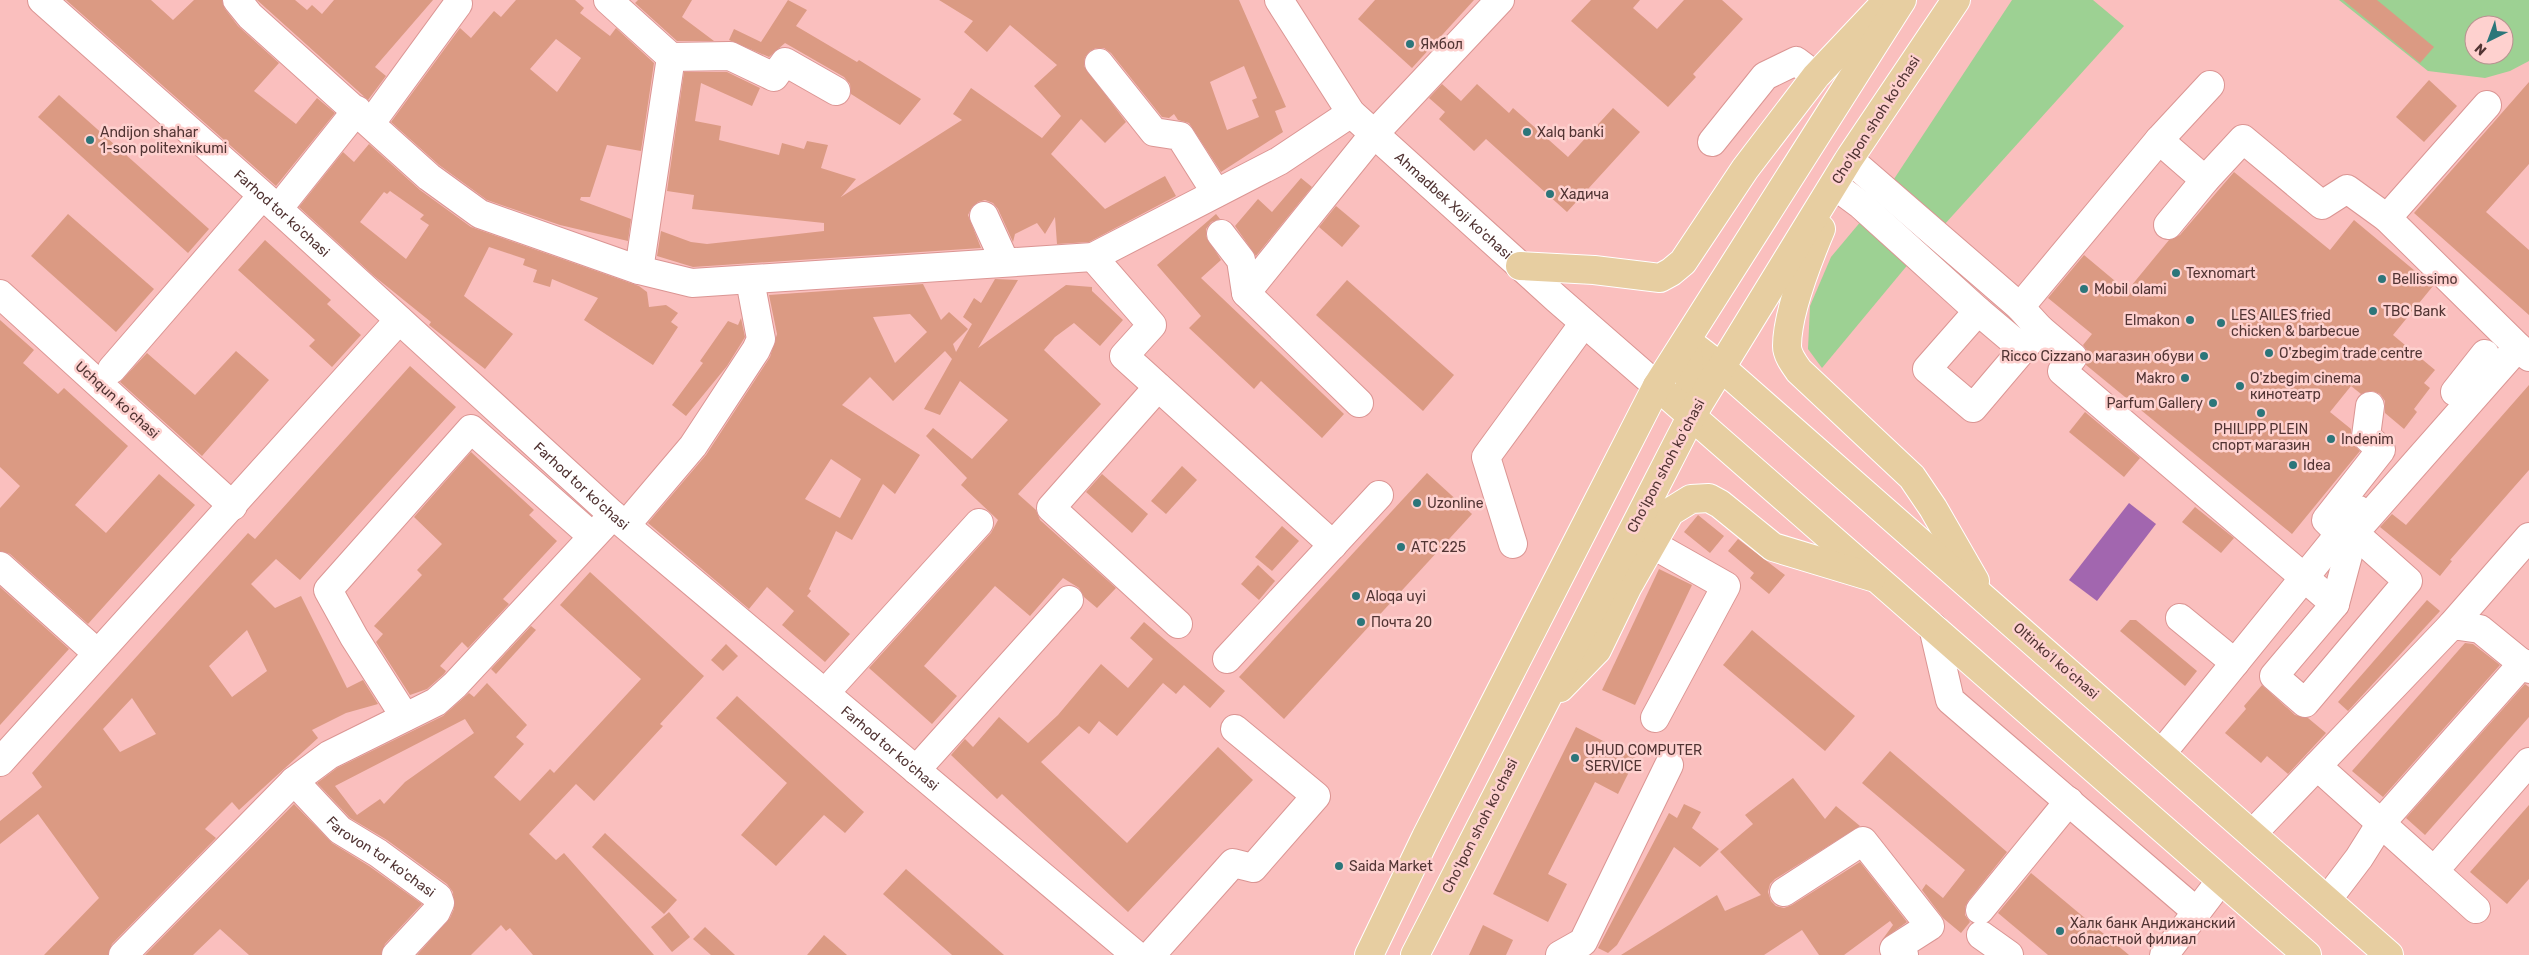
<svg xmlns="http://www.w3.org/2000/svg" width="2529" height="955" viewBox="0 0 2529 955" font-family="Rubik,sans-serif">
<rect width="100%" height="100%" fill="#fabfbe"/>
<g fill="#9dd193" fill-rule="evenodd">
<polygon points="2012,0 2093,0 2124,26 1944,225 1892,182"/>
<path d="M2339,0H2529V61L2510,71L2485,78L2428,71ZM2474,25H2504V55H2474Z"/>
<polygon points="1862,220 1910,262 1822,368 1808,349 1810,306 1831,257"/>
</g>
<polygon fill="#a266af" points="2129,503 2156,524 2097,601 2069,580"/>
<g fill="#db9a83" fill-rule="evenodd">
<polygon points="66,0 151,0 173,20 194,0 222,0 225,9 238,26 279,63 254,91 296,124 317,98 335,113 276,186"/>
<polygon points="257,0 295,0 307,10 312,5 322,14 334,0 433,0 375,67 386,76 368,100"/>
<path d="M516,0H575L584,8L580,13L610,36L616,28L654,63L641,151L607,145L590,197H581L580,200L631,219L628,241L560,225L487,200L439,165L391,122L460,28L471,38L494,11L501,17ZM556,39L581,58L557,92L530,69Z"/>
<polygon points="638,0 692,0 682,17 714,41 677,41 635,3"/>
<polygon points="788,0 807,10 796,26 857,62 859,60 921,99 900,125 851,94 850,84 844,77 785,43 769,57 729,40 734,29 761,42"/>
<path d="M939,0H1239L1286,107L1275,111L1283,132L1221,172L1189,123L1178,120L1174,114L1169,118L1162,117L1111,53L1104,48H1096L1090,51L1085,57L1084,66L1126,122L1105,143L1081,119L1051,154L1105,209L1165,176L1176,196L1089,242L1057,244L1055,217L1045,234L1037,223L1015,234L1013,242L998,209L993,203L985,200L978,202L972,207L968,215L981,248L693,267L657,256L661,231L691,242L707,244L824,231V223L692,209L694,195L667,191L684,72H727L760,88L752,106L701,83L695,121L721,126L719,140L779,155L782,143L804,149L807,141L828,145L821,168L856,179L841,197L962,120L953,114L971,88L1042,138L1061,116L1034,86L1057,65L1010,25L987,52L964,32L973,21ZM1244,66L1257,98L1252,100L1259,117L1227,130L1210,82Z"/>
<polygon points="1375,0 1474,0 1412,68 1358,19"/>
<polygon points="1591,0 1640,0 1633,8 1657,29 1684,0 1722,0 1743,19 1693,74 1696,77 1668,107 1571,21"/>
<polygon points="2343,0 2377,0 2434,47 2420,63"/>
<polygon points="2429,80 2457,106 2424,142 2396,117"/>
<polygon points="2529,82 2529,164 2486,212 2529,250 2529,315 2414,213"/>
<polygon points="1442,84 1461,101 1477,84 1509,113 1513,108 1568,157 1613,108 1640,132 1567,212 1486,139 1474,151 1439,119 1445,112 1429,98"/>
<polygon points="59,95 209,229 188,253 38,117"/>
<path d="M369,144L420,190L471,227L639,286L647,292L649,307L666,305L678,313L671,322L678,327L653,365L584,320L598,298L552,279L550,287L533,282L537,270L523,265L525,259L489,247L464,296L513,334L485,369L429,325L431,322L374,276L299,207L343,152L354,162ZM390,191L424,215L420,219L429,225L406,259L360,222L384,192L387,194Z"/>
<polygon points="2234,172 2330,250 2354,220 2433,286 2393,335 2435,370 2424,383 2430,388 2414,409 2417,412 2404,429 2385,413 2385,401 2380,394 2372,391 2361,394 2351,386 2330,412 2351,429 2351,442 2360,451 2292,534 2086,365 2088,352 2083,345 2092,334 2048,298 2084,255 2127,291 2169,240 2180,235"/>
<polygon points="1301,178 1312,187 1256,256 1235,226 1258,199 1272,212"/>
<polygon points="1336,206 1360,226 1342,247 1319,227"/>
<polygon points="68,214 154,289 116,332 31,256"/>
<polygon points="1216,214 1220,219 1211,222 1206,229 1206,236 1221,260 1201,278 1344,414 1322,438 1261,381 1254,389 1189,328 1201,316 1157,265"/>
<polygon points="265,240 331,300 327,304 361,335 332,367 309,346 315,340 238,270"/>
<path d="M995,279L1018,280L978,348L1066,285L1092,287V291L1123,320L1100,346L1074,323L1055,337L1044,350L1101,404L1018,494L1036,510L1040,520L1116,588L1097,608L1084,597L1079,588L1063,578L1030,616L995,586L924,666L957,696L932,724L869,668L991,533L998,520L961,485L967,478L926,436L933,428L972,459L1008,420L960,381L940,415L924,409L952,359L945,351L893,401L870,377L842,405L920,455L895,494L883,484L852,540L836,531L809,589L811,591L807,596L850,634L825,662L782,625L794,611L767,587L749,609L648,523L706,455L770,357L777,334L769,295L923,284L941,320L949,312L968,329L953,344L956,352L972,324L963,317L974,298L981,303ZM910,314L927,332L895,363L873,317ZM831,459L861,479L840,518L805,499Z"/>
<polygon points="1347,280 1454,375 1423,411 1316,315"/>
<polygon points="741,318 745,337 742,342 727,366 686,416 672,405 703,363 700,361 728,321 738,325"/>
<polygon points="0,320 34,350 23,363 58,394 64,388 128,446 75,505 106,533 159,474 195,505 88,624 10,554 0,551 0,508 20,486 0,467"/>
<polygon points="236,351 269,380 202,456 120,382 147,353 195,395"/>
<path d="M410,366L456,407L300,580L276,559L251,584L275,608L301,596L347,688L363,680L378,704L346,713L312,730L318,738L239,810L232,802L205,829L216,838L112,944L108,955H44L99,898L38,814L0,844V821L42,787L32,773L74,726L248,533L255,539ZM247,630L267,671L232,697L209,666ZM132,698L156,734L120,752L103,729Z"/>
<polygon points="2529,385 2529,470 2450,560 2452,561 2440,576 2380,527 2392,514 2406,525"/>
<polygon points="2085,412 2140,458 2124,477 2069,432"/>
<polygon points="471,452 534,510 529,515 557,541 503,599 509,604 468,648 462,642 440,666 446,671 444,674 427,689 410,695 376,642 383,634 374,626 422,575 417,570 442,544 414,517"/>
<polygon points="1182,466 1197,480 1166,514 1151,501"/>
<polygon points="1427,473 1472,514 1284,719 1239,677"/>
<polygon points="1102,474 1148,514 1132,533 1086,492"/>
<polygon points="2195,507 2234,538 2221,553 2182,522"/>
<polygon points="1698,515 1724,536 1710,553 1684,532"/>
<polygon points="1282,526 1299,541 1272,571 1255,557"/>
<polygon points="1738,539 1785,575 1769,594 1750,578 1754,573 1728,551"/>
<polygon points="1258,565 1275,581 1259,600 1241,584"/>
<polygon points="1659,569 1692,585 1635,705 1602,690"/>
<path d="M590,572L704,676L660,724L663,726L594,801L576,784L529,834L556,860L564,853L654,955H533L510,928L506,931L501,925L471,955H417L450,918L454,909L453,892L447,884L387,840L350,818L317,783L337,768L443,716L469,693L474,697L487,683L527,725L516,737L524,744L494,777L520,801L550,769L554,773L641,679L560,605ZM465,719L474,733L405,782L384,804L380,799L357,815L335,786Z"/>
<polygon points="0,587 69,649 0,725"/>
<polygon points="2427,600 2440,611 2348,711 2338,702"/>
<polygon points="2130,620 2136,620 2197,671 2185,686 2120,631"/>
<polygon points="1144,622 1225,691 1210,708 1184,685 1176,694 1163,683 1117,736 1099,721 1089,734 1079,726 1041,762 1127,843 1218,747 1253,780 1128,912 1002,794 997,799 951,755 965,739 973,747 999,717 1028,743 1058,715 1101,664 1128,688 1153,659 1130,638"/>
<polygon points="531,626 536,630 496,674 491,669"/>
<polygon points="1752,630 1855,716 1825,751 1723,665"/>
<polygon points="2465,643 2473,644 2500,665 2383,797 2352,771"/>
<polygon points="726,644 738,656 723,671 711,660"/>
<polygon points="2525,684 2529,687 2529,717 2425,835 2406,818"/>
<polygon points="2262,685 2295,715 2308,718 2326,733 2288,774 2267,756 2261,763 2225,733 2246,709 2244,706"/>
<polygon points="737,696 864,812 845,833 824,815 776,866 741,835 787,783 716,718"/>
<polygon points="1576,727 1636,758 1618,794 1595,782 1548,874 1567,884 1548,922 1493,894"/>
<polygon points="1890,751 2007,852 1968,901 1965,907 1965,915 1970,922 1961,933 1943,918 1922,890 1926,884 1943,898 1965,870 1862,783"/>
<polygon points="1793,778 1825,819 1836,806 1860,826 1775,879 1770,884 1768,892 1771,901 1776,906 1784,908 1792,905 1860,862 1907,922 1882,940 1893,925 1890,921 1844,955 1819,955 1802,930 1764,955 1621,955 1717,895 1725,911 1761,895 1720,852 1753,824 1745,815"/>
<polygon points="294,804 332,843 369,866 422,904 385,944 381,955 249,955 220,929 193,955 145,955"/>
<polygon points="1684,804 1701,812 1692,828 1719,849 1700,867 1674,847 1617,945 1608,953 1598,948 1669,813 1677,818"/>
<polygon points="2529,805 2529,879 2507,904 2470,872"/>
<polygon points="605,833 677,900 664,914 592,847"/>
<polygon points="906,869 1004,955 952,955 883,894"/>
<polygon points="2031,873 2129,955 2048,955 1998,913"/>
<polygon points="669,912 690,937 672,952 651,927"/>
<polygon points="1483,925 1513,940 1506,955 1469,955"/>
<polygon points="705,927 735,955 711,955 693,939"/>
<polygon points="824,935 847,955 807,955"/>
</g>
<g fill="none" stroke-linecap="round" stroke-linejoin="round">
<defs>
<g id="minor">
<path id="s1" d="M42,0L278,209L613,515L1136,955"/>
<polyline points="237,0 250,16 429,177 480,214 639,270 692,283 1093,257 1279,161 1351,113"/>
<polyline points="608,0 671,57 639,270"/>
<path id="s2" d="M1279,0L1351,113L1557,299L1657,386"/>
<polyline points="671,57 730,56 774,77 785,62 836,91"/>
<polyline points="1099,63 1154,132 1180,136 1216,193"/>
<polyline points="2487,105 2387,218 2518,347"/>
<polyline points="371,123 458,4"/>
<polyline points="2159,140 2205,180 2243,139 2322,205 2347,189 2387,218"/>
<polyline points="1712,142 1765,76 1796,61 1816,76"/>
<polyline points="1849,159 2020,307 2040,329 1973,408 1927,369 1978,311 2023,349"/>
<polyline points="1838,188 1861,205 1978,311"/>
<polyline points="278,209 357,110"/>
<polyline points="984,216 1005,262"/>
<polyline points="2168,225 2205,180"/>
<polyline points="1221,234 1241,260 1246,293 1359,403"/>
<polyline points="1093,257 1152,325 1124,356 1333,545"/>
<polyline points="1246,293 1374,134 1500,0"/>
<polyline points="0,294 233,506"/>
<polyline points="2020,307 2159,140 2210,85"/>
<polyline points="2040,329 2073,357 2062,371 2335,604 2274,676 2305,703 2408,581 2354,533 2518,347 2529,357"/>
<polyline points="112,369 262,196"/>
<polyline points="1158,387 1051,508 1178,624"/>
<polyline points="2455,392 2485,354"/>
<polyline points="626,525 693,446 756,350 761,339 750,280"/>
<polyline points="2340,534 2326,520 2381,450 2366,436 2370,406"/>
<polyline points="1513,544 1486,457 1584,323"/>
<polyline points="0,566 97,653"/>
<polyline points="2335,604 2354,533"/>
<polyline points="2180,618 2235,663"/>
<polyline points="2452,625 2529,537"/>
<polyline points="1933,627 1950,700 2197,912"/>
<polyline points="1227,659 1379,495"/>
<polyline points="825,693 979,523"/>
<polyline points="405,717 354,637 328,590 471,429 592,536"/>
<polyline points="1655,718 1726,586 1657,547 1656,535"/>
<polyline points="2161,754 2359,510"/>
<polyline points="0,762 399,320"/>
<polyline points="2317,766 2434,871"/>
<polyline points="916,770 1069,600"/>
<path id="s3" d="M294,781L340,830L378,853L438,897L440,903L436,912L396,955"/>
<polyline points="2252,834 2452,625 2480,629 2529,669"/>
<polyline points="1784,892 1863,841 1930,926 1894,949 1904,955"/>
<polyline points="2327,900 2359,858 2381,823 2523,663"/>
<polyline points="2476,909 2434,871 2529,762"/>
<polyline points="1980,910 2069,801"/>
<polyline points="1981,935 2009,955"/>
<polyline points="123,955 294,781 329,755 436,702 455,685 613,515"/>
<polyline points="1151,955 1233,863 1253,868 1316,796 1235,729"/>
<polyline points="1560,955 1583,942 1669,765"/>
<polyline points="2164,955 2221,880"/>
</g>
<g id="major">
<path d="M1821,229C1808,260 1787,313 1787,346C1787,355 1794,364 1799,371L1912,477L1933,508L1975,581"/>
<polyline points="1520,266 1594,270 1660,278 1671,272 1683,262 1745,169 1816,76 1887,1"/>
<polyline points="1687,341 1722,368 2389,955"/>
<polyline points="1687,341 1692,415"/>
<polyline points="1657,386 2307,955"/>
<polyline points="1560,688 1597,650 1628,586 1670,512 1691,499 1709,498 1720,504 1773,547 1872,577"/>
<polyline points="1369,955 1426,837 1657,386 1902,0"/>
<polyline points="1415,955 1692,415 1849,159 1956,0"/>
</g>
</defs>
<use href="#minor" stroke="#db9593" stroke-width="30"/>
<use href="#major" stroke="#fff" stroke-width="30"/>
<use href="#minor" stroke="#fff" stroke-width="28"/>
<use href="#major" stroke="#e7cea1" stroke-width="28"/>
</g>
<g fill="#2c767a" stroke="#fed1cf" stroke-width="2">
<circle cx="1410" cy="44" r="5"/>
<circle cx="1527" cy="132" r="5"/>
<circle cx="90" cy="140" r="5"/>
<circle cx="1550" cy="194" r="5"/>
<circle cx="2176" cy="273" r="5"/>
<circle cx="2382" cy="279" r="5"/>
<circle cx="2084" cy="289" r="5"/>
<circle cx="2373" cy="311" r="5"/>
<circle cx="2190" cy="320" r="5"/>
<circle cx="2221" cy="323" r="5"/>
<circle cx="2269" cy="353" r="5"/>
<circle cx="2204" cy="356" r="5"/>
<circle cx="2185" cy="378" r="5"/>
<circle cx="2240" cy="386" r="5"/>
<circle cx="2213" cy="403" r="5"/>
<circle cx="2261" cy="413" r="5"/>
<circle cx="2331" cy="439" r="5"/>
<circle cx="2293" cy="465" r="5"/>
<circle cx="1417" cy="503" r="5"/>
<circle cx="1401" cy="547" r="5"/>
<circle cx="1356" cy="596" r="5"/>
<circle cx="1361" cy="622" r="5"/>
<circle cx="1575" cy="758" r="5"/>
<circle cx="1339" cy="866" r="5"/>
<circle cx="2060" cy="931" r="5"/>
</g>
<g text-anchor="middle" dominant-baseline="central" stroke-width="5" stroke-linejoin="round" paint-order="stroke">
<g font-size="14" fill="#513433" stroke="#fed1cf" text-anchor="start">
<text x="1420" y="44">Ямбол</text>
<text x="100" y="132">Andijon shahar<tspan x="100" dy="16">1-son politexnikumi</tspan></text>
<text x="1537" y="132">Xalq banki</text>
<text x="1560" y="194">Хадича</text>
<text x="2186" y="273">Texnomart</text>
<text x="2392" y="279">Bellissimo</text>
<text x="2094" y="289">Mobil olami</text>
<text x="2383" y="311">TBC Bank</text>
<text x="2231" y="315">LES AILES fried<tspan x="2231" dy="16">chicken &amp; barbecue</tspan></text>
<text x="2180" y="320" text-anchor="end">Elmakon</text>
<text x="2279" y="353">O'zbegim trade centre</text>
<text x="2194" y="356" text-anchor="end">Ricco Cizzano магазин обуви</text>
<text x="2175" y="378" text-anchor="end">Makro</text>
<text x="2250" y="378">O'zbegim cinema<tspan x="2250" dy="16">кинотеатр</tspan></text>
<text x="2203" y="403" text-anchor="end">Parfum Gallery</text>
<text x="2261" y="429" text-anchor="middle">PHILIPP PLEIN<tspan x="2261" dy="16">спорт магазин</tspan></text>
<text x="2341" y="439">Indenim</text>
<text x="2303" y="465">Idea</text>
<text x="1427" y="503">Uzonline</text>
<text x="1411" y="547">АТС 225</text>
<text x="1366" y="596">Aloqa uyi</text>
<text x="1371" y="622">Почта 20</text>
<text x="1585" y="750">UHUD COMPUTER<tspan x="1585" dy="16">SERVICE</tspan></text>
<text x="1349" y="866">Saida Market</text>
<text x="2070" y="923">Халк банк Андижанский<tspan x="2070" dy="16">областной филиал</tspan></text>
</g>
<g font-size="14" fill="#513433" stroke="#fed1cf">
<text transform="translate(1876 120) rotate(-57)">Choʻlpon shoh koʻchasi</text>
<text stroke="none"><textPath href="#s2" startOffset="272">Ahmadbek Xoji ko'chasi</textPath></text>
<text stroke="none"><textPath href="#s1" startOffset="321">Farhod tor ko'chasi</textPath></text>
<text transform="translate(117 400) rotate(42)">Uchqun koʻchasi</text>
<text transform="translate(1666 466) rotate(-62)">Choʻlpon shoh koʻchasi</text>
<text stroke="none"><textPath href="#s1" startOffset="726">Farhod tor ko'chasi</textPath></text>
<text transform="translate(2056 661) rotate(41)">Oltinkoʻl koʻchasi</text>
<text stroke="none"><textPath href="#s1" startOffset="1131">Farhod tor ko'chasi</textPath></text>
<text transform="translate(1480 826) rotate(-63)">Choʻlpon shoh koʻchasi</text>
<text stroke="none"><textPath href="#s3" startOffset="116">Farovon tor ko'chasi</textPath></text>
</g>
</g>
<g transform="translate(2489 40) rotate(222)"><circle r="24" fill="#fed1cf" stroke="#b99291"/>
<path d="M0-4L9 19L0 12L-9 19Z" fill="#2c767a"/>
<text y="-8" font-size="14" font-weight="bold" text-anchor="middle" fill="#513433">N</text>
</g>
</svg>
